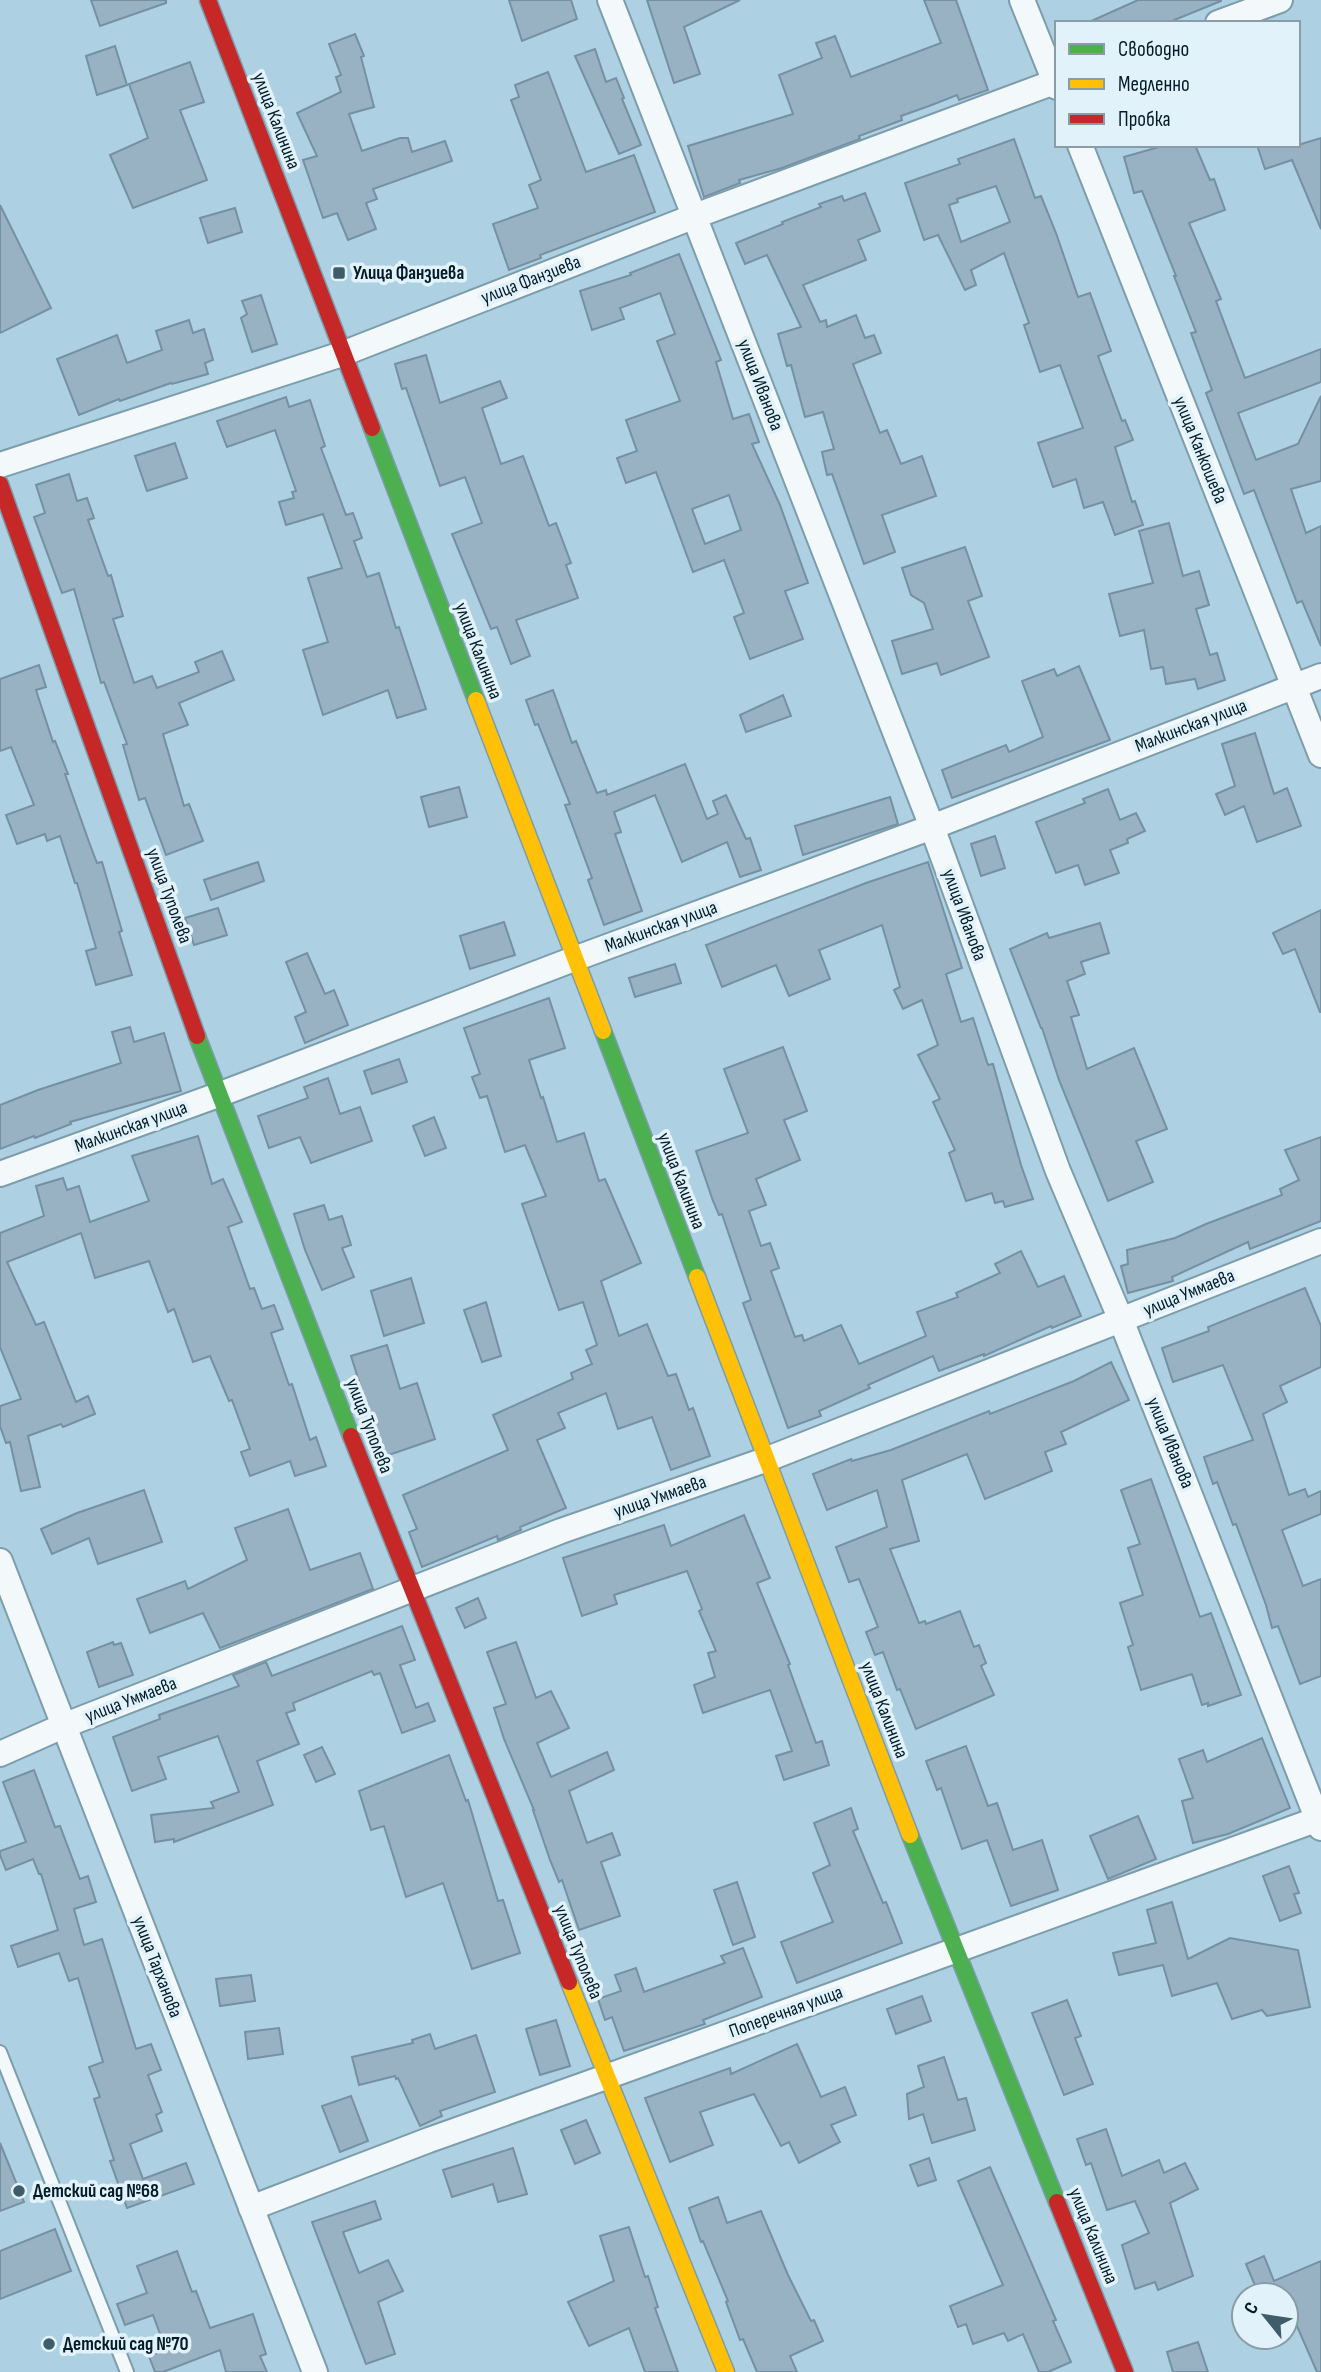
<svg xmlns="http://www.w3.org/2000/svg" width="1321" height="2372" viewBox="0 0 1321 2372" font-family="'Sofia Sans Condensed',sans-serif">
<rect width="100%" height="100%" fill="#add1e2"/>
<g fill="#98b2c4" stroke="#7590a2" stroke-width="2" fill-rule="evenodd">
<polygon points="91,0 166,0 166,3 100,26"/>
<polygon points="509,0 571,0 577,19 522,41"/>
<polygon points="647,0 740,0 684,27 700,74 674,83"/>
<polygon points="924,0 956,0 988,90 959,100 957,95 929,106 901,116 902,120 859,136 860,139 782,168 739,180 740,183 704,197 688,146 793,114 779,75 822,58 816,43 835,36 851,77 941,43"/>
<polygon points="1138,0 1221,0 1221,1 1167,23 1087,23"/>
<polygon points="355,34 364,56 361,57 374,107 349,114 362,151 400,138 408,138 412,152 445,141 452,161 373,189 377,199 366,203 376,229 348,240 337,213 323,218 303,160 317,156 297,113 341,92 336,77 341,75 329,44"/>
<polygon points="115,46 127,85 97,95 86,56"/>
<polygon points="595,49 606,82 616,78 624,98 622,99 641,145 619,154 575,56"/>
<polygon points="190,62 204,102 180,110 207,180 133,208 110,155 148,138 129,84"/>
<polygon points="548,72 586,172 634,155 655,212 540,255 541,258 509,270 493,224 538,208 529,185 541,180 511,100 519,97 515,85"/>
<polygon points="1321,138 1321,229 1292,160 1265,169 1257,145 1298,145"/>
<path d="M1014,139L1035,198L1041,196L1056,233L1078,297L1090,293L1111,351L1098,356L1122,421L1125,420L1133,440L1115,447L1132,502L1135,501L1143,525L1115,535L1103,502L1084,508L1076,479L1053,487L1038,443L1083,428L1060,365L1040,372L1024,325L1029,323L1004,253L971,270L976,285L965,290L938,235L924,240L905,183L960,164L958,159ZM996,186L1010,222L961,242L949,205L958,202L957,199Z"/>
<polygon points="1166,145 1195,145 1210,180 1214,179 1225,210 1189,223 1221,299 1216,301 1245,378 1321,349 1321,382 1238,413 1256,460 1298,444 1321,396 1321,481 1291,489 1306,533 1321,526 1321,646 1302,601 1297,603 1254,490 1244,494 1206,393 1212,390 1191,333 1196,332 1174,276 1176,276 1142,191 1134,193 1124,157"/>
<polygon points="865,193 880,231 858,240 866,260 803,285 820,322 826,320 827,327 856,315 865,338 874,335 881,353 853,364 880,433 887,430 901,464 922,456 936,496 882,515 895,552 864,564 832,474 827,475 822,452 834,449 823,412 805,417 791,365 787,366 778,334 801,327 767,255 745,264 736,243 783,224 782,222 821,207 819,204 842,196 844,201"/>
<polygon points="0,205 51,308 0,333"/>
<polygon points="235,208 242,232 208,243 200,218"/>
<path d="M679,254L721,360L716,362L733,419L749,414L759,442L752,444L780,505L808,583L785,591L803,639L750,659L734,617L744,613L724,560L693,572L656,472L626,483L617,458L637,451L626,420L680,401L657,341L675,334L660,293L620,308L624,319L592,330L580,291L631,275L630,273ZM729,495L741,530L705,544L692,509Z"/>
<polygon points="261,295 277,344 252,352 241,318 247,314 242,301"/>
<polygon points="189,320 193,333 204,329 213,360 205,363 208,374 172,384 171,383 120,401 119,399 79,415 57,359 117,335 127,363 162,350 156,331"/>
<polygon points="426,355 440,403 500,381 507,398 482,408 501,464 523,456 549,526 556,523 571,563 566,565 578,598 516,620 530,656 511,664 497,627 491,629 452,534 482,523 465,477 440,486 406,388 402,389 395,364"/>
<polygon points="286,397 289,407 310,400 325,446 321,448 346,515 353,513 362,538 354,541 367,577 379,573 396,628 399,627 426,709 397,718 388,690 323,715 303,650 328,642 308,578 342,568 323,514 286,525 279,502 294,498 292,492 296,491 275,430 227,447 217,421"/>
<polygon points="175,443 187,478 147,491 135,456"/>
<polygon points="69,474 77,501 87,498 94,518 88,520 108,576 111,575 123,616 113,619 134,683 152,676 157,688 199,672 195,662 222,651 234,680 179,703 188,725 163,734 184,806 189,804 203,841 166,855 145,798 139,800 123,745 127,744 104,682 101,683 74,589 62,593 34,517 45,513 36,485"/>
<polygon points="1169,523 1183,576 1199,571 1209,605 1196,609 1210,655 1217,653 1225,680 1198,689 1195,679 1166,684 1163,667 1151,669 1144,630 1120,636 1109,594 1153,583 1139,531"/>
<polygon points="965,547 982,596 968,601 989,657 941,675 937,663 902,674 892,641 933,629 924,603 911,595 902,568"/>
<polygon points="39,665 46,687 36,690 53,742 55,741 68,774 65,774 89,842 97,863 102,862 122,931 119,932 132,975 96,985 86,951 96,948 77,883 75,883 60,836 47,841 45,834 17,844 6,815 34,805 11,747 0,751 0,679"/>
<polygon points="1079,666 1110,740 952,798 942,770 1006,745 1009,752 1043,737 1022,681 1054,669 1057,676"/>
<polygon points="553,690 572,743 576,741 597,793 606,790 607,795 685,764 707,819 718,814 713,801 726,795 746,839 750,838 761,870 740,877 727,842 682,862 655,795 614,812 621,832 615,834 642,911 604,925 588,880 592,878 565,805 570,804 538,724 535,725 526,700"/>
<polygon points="783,695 791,716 746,732 740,715"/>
<polygon points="1255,733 1274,794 1287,788 1301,826 1257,842 1244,806 1225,815 1216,794 1235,786 1222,744"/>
<polygon points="459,787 467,817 429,827 421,797"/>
<polygon points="1108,789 1120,820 1136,813 1145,831 1127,839 1128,843 1110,850 1119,873 1085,885 1078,865 1056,873 1036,822 1085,803 1083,799"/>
<polygon points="890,797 898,824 803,855 795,826"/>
<polygon points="995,836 1005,868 981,876 971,844"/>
<polygon points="258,862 264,881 211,900 204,880"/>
<polygon points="928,862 962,968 946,974 961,1022 973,1018 988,1065 993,1064 1021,1165 1033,1199 1005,1207 1003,1201 995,1203 992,1193 966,1201 949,1153 955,1150 933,1102 940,1099 918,1055 938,1045 922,1000 903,1009 894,990 900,987 882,925 819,950 830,979 789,996 776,965 722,987 706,945 866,883"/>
<polygon points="218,908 227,935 194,945 185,918"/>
<polygon points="1321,910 1321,1012 1320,1012 1295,949 1283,954 1273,933"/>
<polygon points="504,922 515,955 470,969 460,936"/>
<polygon points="1100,923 1109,953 1081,962 1085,974 1067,981 1079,1015 1071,1017 1087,1069 1134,1048 1167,1129 1136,1141 1153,1182 1108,1201 1059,1080 1042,1028 1041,1028 1010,949 1047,933 1049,938"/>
<polygon points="307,953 325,994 334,990 348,1025 305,1043 295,1017 306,1012 286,962"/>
<polygon points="675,964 681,983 635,997 629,978"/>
<polygon points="549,998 565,1048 529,1060 541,1098 543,1097 557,1142 584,1133 599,1181 605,1179 641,1263 601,1281 619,1336 647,1324 668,1376 676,1374 689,1410 693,1408 710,1456 671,1470 652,1417 618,1429 606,1393 558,1413 565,1428 537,1440 566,1508 520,1527 521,1530 505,1537 498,1540 497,1536 422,1567 409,1532 417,1529 403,1495 508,1450 493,1415 573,1379 571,1373 592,1364 586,1350 597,1345 583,1302 559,1310 522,1204 546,1196 525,1145 505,1152 487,1096 480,1098 472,1077 480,1074 464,1028"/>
<polygon points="130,1027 134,1042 164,1033 181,1091 70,1122 71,1124 35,1138 34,1136 0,1149 0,1105 38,1090 121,1063 112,1032"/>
<polygon points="783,1047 807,1111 784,1120 800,1160 756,1179 766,1205 749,1211 761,1246 770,1243 779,1268 771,1271 795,1337 802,1335 804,1341 841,1325 859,1364 926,1336 917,1312 958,1297 956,1293 1000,1273 995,1264 1021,1251 1038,1287 1064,1276 1081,1316 1052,1328 1051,1326 984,1356 984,1354 939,1371 933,1356 868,1385 870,1388 819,1411 821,1416 788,1428 743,1303 751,1300 722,1214 719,1215 713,1201 696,1151 748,1133 724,1069"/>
<polygon points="399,1059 407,1082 372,1094 364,1071"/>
<polygon points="328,1078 340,1114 360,1107 372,1141 311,1163 300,1137 269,1148 258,1116 308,1098 304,1087"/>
<polygon points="434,1117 446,1148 425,1156 413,1126"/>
<polygon points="198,1136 212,1184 223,1179 242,1222 228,1227 250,1289 254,1288 262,1309 274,1305 283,1329 271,1333 289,1385 292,1384 310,1440 316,1437 326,1466 295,1476 290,1461 250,1476 241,1452 250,1449 232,1400 229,1401 210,1356 193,1362 174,1309 168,1312 149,1261 95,1278 81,1233 7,1262 36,1325 44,1322 76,1402 88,1396 95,1414 63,1427 61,1424 28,1436 40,1487 21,1491 10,1442 6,1443 0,1426 0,1406 21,1399 0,1347 0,1233 44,1216 36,1186 63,1178 67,1190 79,1186 90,1222 149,1201 132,1156"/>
<polygon points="1321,1137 1321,1221 1250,1249 1248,1242 1172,1277 1173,1281 1128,1293 1121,1266 1128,1264 1127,1250 1175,1238 1206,1224 1282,1195 1280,1189 1299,1180 1285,1150"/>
<polygon points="324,1205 329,1220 342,1216 351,1245 342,1248 354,1277 322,1290 305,1250 294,1214"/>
<polygon points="411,1278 424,1323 384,1336 371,1291"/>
<polygon points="1305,1288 1321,1326 1321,1367 1280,1386 1287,1402 1263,1414 1289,1495 1305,1489 1308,1497 1321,1491 1321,1514 1282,1530 1303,1586 1321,1579 1321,1676 1300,1684 1278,1626 1272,1628 1266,1605 1236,1524 1233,1525 1217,1482 1213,1484 1204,1457 1253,1440 1223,1365 1173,1382 1162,1348 1209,1331 1208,1327"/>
<polygon points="486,1302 501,1356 482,1362 464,1310"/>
<polygon points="387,1345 400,1389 417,1383 435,1439 383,1457 351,1356"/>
<polygon points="1111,1362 1129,1400 1061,1432 1066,1444 1045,1452 1052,1471 985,1499 967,1454 902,1480 919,1541 890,1549 919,1623 925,1621 926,1624 960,1611 974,1647 979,1645 986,1663 981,1666 994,1695 916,1729 900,1689 897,1690 883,1652 875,1655 866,1632 878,1627 859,1579 849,1582 836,1547 887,1527 877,1490 827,1510 813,1474 851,1459 852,1461 891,1450 989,1411 990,1414 1074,1381"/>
<polygon points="1151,1479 1200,1617 1211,1613 1241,1695 1208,1706 1208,1703 1202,1705 1192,1674 1141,1690 1128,1647 1133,1645 1120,1603 1143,1595 1128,1548 1140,1544 1121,1490"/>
<polygon points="144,1490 162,1542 98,1564 89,1538 52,1554 41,1529 77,1513"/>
<polygon points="288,1509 310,1570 360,1553 373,1589 220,1648 203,1613 150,1633 137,1599 185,1581 188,1589 247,1560 235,1528"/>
<polygon points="744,1515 770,1578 757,1583 790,1664 788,1665 816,1743 822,1741 829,1765 784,1780 776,1756 792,1751 770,1690 703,1713 694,1685 715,1677 708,1653 716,1651 699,1611 702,1609 687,1571 614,1595 617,1604 582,1616 563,1558 664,1525 671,1546"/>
<polygon points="478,1598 486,1618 465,1628 456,1608"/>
<polygon points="402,1626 415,1660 400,1665 416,1708 428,1703 435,1721 402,1733 380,1673 374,1675 372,1671 293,1703 295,1710 286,1713 299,1744 257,1761 273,1805 174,1842 174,1839 155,1842 151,1815 214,1808 211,1802 239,1792 218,1736 158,1757 166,1779 132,1791 113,1737 160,1719 159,1715 239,1686 233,1675 266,1662 272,1676"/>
<polygon points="113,1642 114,1645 121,1643 133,1675 99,1687 87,1652"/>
<polygon points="516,1642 536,1698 551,1691 569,1728 537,1743 551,1777 607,1752 614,1770 569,1791 587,1843 612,1833 620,1855 601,1862 620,1916 579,1930 562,1880 559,1882 550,1860 533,1810 534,1810 504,1739 494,1708 506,1704 487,1652"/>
<polygon points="1262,1738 1290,1808 1228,1834 1193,1843 1182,1801 1193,1798 1179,1759 1203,1750 1207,1762"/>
<polygon points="966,1746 988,1806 997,1803 1013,1850 1042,1840 1058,1890 1011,1906 987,1840 962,1849 941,1788 937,1790 926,1761"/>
<polygon points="322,1747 335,1774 316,1782 304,1755"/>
<polygon points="449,1755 466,1801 468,1800 498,1901 503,1900 520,1953 472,1969 443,1883 406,1897 384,1826 371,1830 359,1791"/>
<polygon points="34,1770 55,1827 60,1826 80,1879 88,1876 96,1902 74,1909 84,1945 102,1939 136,2049 151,2044 161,2070 148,2075 162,2112 156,2115 162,2131 130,2144 143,2179 186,2163 194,2184 127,2208 110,2161 114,2160 94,2099 100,2097 89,2067 103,2062 78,1978 69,1981 59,1953 18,1967 11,1946 58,1930 41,1874 39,1874 33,1859 6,1870 0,1855 0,1851 26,1842 3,1782"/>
<polygon points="851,1808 858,1829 853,1831 883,1903 886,1902 902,1943 797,1983 781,1942 833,1922 813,1873 830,1865 814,1823"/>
<polygon points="1138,1816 1156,1859 1108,1879 1090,1836"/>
<polygon points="1289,1866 1299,1893 1294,1894 1301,1913 1280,1921 1263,1876"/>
<polygon points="737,1882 755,1937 733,1945 714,1890"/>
<polygon points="1172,1902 1188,1959 1230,1938 1298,1950 1310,2007 1267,2016 1262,2010 1232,2019 1217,1983 1172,1996 1163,1965 1119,1975 1113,1953 1156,1943 1147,1910"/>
<polygon points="743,1948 762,1997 703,2020 705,2024 624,2051 612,2017 605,2020 598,1999 621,1991 615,1975 636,1968 644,1992 725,1963 721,1956"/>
<polygon points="251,1975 255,2001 220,2006 216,1979"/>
<polygon points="922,1996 931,2021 896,2034 887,2009"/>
<polygon points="1067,2000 1081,2036 1075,2038 1093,2084 1064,2095 1032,2013"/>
<polygon points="556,2020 570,2066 540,2075 526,2029"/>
<polygon points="279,2028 283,2054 248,2059 245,2032"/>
<polygon points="430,2034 435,2049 476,2035 495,2092 440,2111 442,2116 420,2126 398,2078 396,2079 395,2076 359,2085 352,2057 413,2043 412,2040"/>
<polygon points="797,2044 821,2097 845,2087 856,2115 831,2125 840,2142 799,2163 789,2142 781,2146 754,2094 700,2112 713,2145 670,2162 645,2098 730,2068 731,2074"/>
<polygon points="944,2057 958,2100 966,2098 975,2130 932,2143 923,2114 909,2119 907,2094 924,2087 918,2066"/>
<polygon points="351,2096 368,2141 340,2152 322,2106"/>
<polygon points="586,2120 600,2153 575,2164 561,2130"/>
<polygon points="1106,2129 1122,2176 1159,2160 1164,2173 1185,2163 1198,2189 1170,2203 1193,2276 1158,2290 1155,2282 1135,2289 1122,2245 1149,2233 1135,2201 1107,2210 1091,2163 1086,2165 1077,2139"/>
<polygon points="0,2143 24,2202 0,2211"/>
<polygon points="513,2148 527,2194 498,2202 493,2184 452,2197 443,2170"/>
<polygon points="929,2158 936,2180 918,2186 910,2165"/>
<polygon points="990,2167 1056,2320 1053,2321 1071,2362 1048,2372 1039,2372 1023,2334 1008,2341 1004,2333 973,2344 966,2324 958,2327 950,2306 1003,2285 958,2181"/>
<polygon points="718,2197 727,2223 761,2211 788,2275 811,2321 814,2320 823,2341 790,2356 797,2372 757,2372 743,2339 740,2340 726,2302 728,2301 703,2241 701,2242 689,2208"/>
<polygon points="375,2201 381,2219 343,2232 359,2273 388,2260 403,2291 378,2302 395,2354 366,2364 312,2222"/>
<polygon points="629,2227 645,2277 648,2276 658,2307 655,2308 678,2372 645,2372 629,2328 589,2346 568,2302 614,2281 600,2236"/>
<polygon points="55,2229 71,2271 0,2299 0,2251"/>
<polygon points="177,2251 192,2292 196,2291 210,2328 253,2314 266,2354 260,2356 267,2372 226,2372 220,2350 163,2372 155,2372 149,2356 166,2350 153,2315 125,2325 117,2304 147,2293 137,2266"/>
<polygon points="1264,2256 1274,2281 1321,2261 1321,2372 1317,2372 1286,2301 1286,2295 1241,2295 1256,2288 1246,2264"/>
<polygon points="1198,2342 1208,2372 1173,2372 1167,2352"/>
</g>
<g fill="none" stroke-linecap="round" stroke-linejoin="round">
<defs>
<polyline id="lane" points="0,2052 127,2372"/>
<g id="street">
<polyline points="610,0 932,827 1058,1171 1121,1320 1321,1828"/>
<polyline points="1022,0 1057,87"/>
<polyline points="1218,23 1280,0"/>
<polyline points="1080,145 1321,755"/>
<polyline points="0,465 342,354 695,216 1057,81"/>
<polyline points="0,1174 218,1095 574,959 932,827 1321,676"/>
<polyline points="0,1561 315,2372"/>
<polyline points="0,1754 63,1726 561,1531 765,1460 1321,1241"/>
<polyline points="251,2208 429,2140 606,2077 1321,1818"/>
</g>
<g id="fast">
<polyline points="372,428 476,700"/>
<polyline points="603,1031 697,1277"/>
<polyline points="197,1036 351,1436"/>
<polyline points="910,1835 1057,2202"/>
</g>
<g id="slow">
<polyline points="476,700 603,1031"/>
<polyline points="697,1277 910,1835"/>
<polyline points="569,1982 726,2372"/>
</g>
<g id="jam">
<polyline points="208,0 372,428"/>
<polyline points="0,484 197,1036"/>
<polyline points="351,1436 569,1982"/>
<polyline points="1057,2202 1125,2372"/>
</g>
</defs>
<use href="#lane" stroke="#7c9dac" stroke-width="16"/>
<use href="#street" stroke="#7c9dac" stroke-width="28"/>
<use href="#fast" stroke="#7c9dac" stroke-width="19"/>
<use href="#slow" stroke="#7c9dac" stroke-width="19"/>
<use href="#jam" stroke="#7c9dac" stroke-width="19"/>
<use href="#lane" stroke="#f3f8fb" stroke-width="12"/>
<use href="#street" stroke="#f3f8fb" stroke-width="24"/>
<use href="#fast" stroke="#4caf50" stroke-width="16"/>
<use href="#slow" stroke="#ffc107" stroke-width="16"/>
<use href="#jam" stroke="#c62828" stroke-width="16"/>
</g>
<g fill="#3e5c69" stroke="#e2f2fa" stroke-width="2.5">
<rect x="332" y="266" width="14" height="14" rx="3.5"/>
<circle cx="19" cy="2191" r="7"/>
<circle cx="49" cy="2344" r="7"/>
</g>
<g text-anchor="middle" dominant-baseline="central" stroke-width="7" stroke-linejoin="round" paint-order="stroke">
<g font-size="19" fill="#021d28" stroke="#e2f2fa">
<text transform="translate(276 121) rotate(69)">улица Калинина</text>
<text transform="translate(531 280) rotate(-21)">улица Фанзиева</text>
<text transform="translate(760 385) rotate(69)">улица Иванова</text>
<text transform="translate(1200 450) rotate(68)">улица Канкошева</text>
<text transform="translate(478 651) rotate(69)">улица Калинина</text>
<text transform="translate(1191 726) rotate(-21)">Малкинская улица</text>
<text transform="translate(169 896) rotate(70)">улица Туполева</text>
<text transform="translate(964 915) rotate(70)">улица Иванова</text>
<text transform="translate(661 927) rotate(-20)">Малкинская улица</text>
<text transform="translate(131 1127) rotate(-20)">Малкинская улица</text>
<text transform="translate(681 1181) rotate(69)">улица Калинина</text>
<text transform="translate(1189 1293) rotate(-22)">улица Уммаева</text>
<text transform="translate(369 1426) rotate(69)">улица Туполева</text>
<text transform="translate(1170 1443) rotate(68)">улица Иванова</text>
<text transform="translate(660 1497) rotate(-19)">улица Уммаева</text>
<text transform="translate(131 1700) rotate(-21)">улица Уммаева</text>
<text transform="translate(884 1710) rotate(69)">улица Калинина</text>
<text transform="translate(578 1952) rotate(68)">улица Туполева</text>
<text transform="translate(157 1967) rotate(69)">улица Тарханова</text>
<text transform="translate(786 2012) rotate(-20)">Поперечная улица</text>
<text transform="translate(1093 2236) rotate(68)">улица Калинина</text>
</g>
<g font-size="19" font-weight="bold" fill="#021d28" stroke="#e2f2fa" text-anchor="start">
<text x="353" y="273">Улица Фанзиева</text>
<text x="33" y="2191">Детский сад №68</text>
<text x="63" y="2344">Детский сад №70</text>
</g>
</g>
<rect x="1055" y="21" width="245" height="126" fill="#e2f2fa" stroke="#889da6" stroke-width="2"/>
<rect x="1069" y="44" width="35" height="10" fill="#4caf50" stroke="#889da6" stroke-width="2"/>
<text x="1118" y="56" font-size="21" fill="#021d28">Свободно</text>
<rect x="1069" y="79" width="35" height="10" fill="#ffc107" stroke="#889da6" stroke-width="2"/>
<text x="1118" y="91" font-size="21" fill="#021d28">Медленно</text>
<rect x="1069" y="114" width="35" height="10" fill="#c62828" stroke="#889da6" stroke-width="2"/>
<text x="1118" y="126" font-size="21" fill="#021d28">Пробка</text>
<g transform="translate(1265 2316) rotate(300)"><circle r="33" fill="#e2f2fa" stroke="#889da6" stroke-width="2"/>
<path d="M0-5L12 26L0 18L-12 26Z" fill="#3e5c69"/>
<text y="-10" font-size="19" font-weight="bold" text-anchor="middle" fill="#021d28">С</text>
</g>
</svg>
